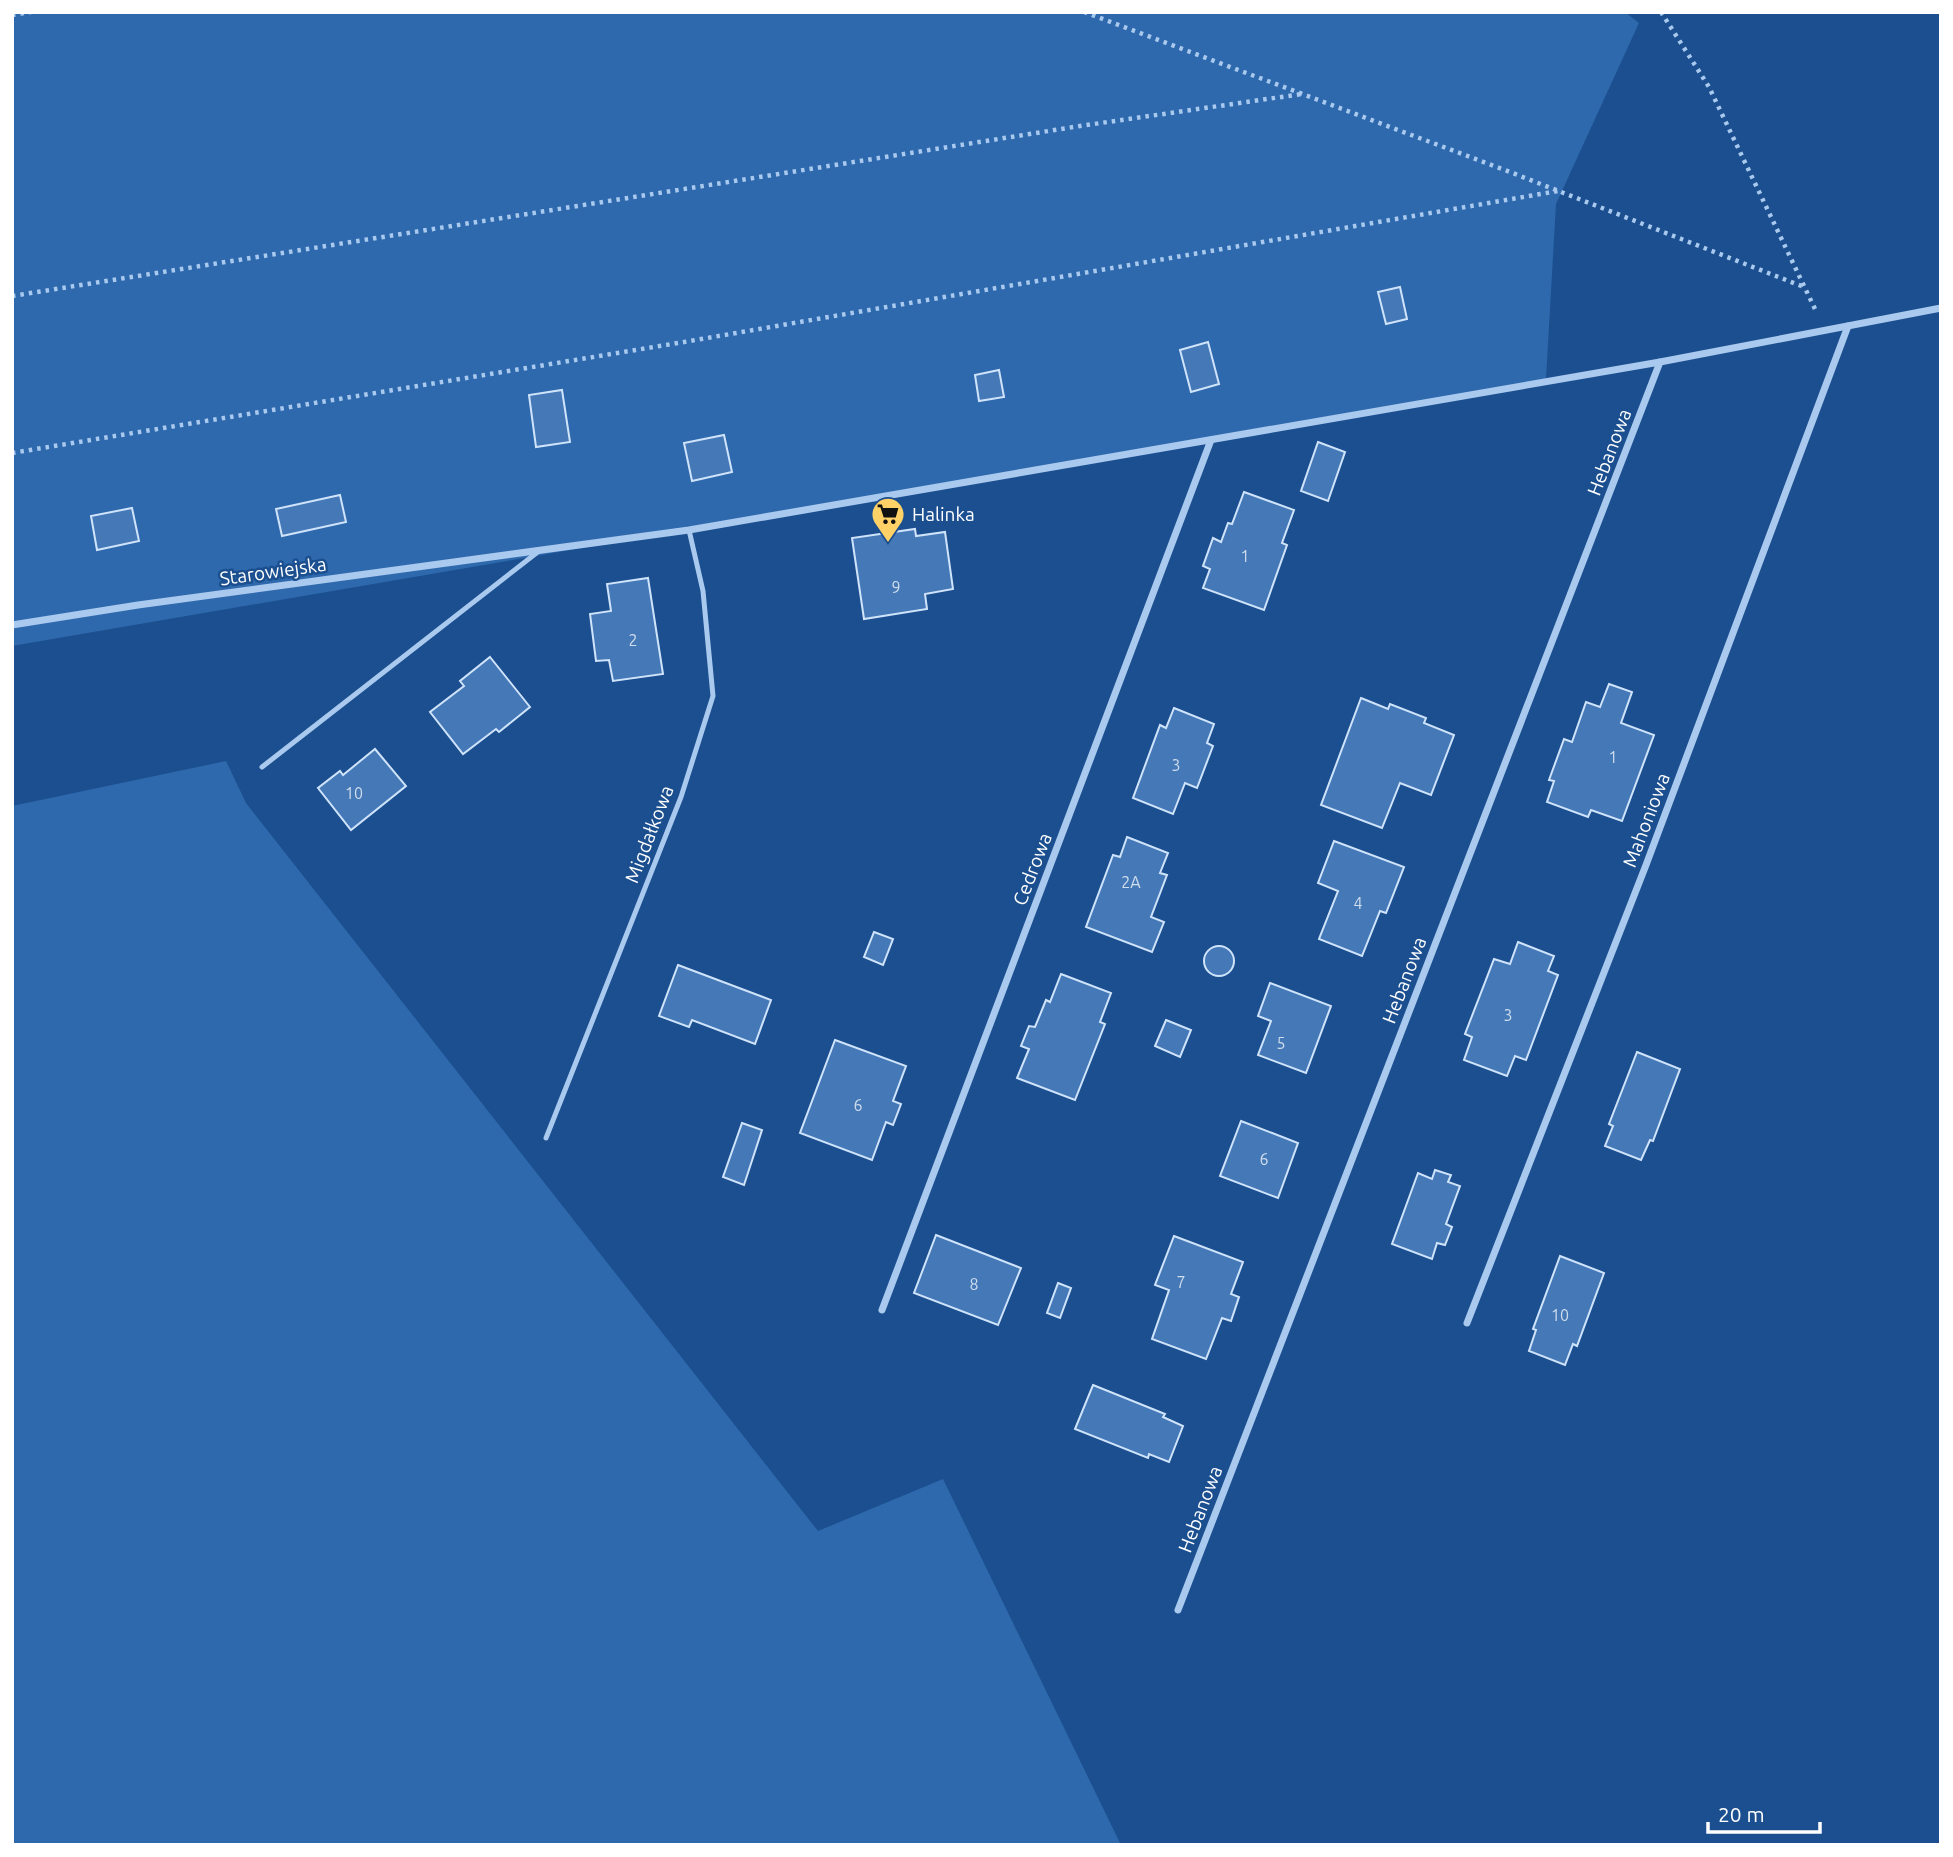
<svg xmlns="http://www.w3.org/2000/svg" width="1953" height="1857" viewBox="0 0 1953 1857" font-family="Ubuntu,sans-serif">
<rect width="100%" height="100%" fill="#1b4f8f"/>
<g fill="#2e69ad">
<polygon points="12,12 1625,12 1639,23 1556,204 1546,379 1211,440 12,646"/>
<polygon points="226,761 246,803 818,1531 943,1479 1121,1845 12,1845 12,806"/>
</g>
<g fill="#4478b7" stroke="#cfe3fa" stroke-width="2">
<polygon points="1400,287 1407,319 1386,324 1378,292"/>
<polygon points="1208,342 1219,384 1191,392 1180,350"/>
<polygon points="999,370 1004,397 979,401 975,375"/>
<polygon points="562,390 570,442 536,447 529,395"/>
<polygon points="724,435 732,472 692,481 684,443"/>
<polygon points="1318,442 1345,452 1328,501 1301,491"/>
<polygon points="1244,492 1294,510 1282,543 1287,545 1264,610 1203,588 1210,569 1203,566 1213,538 1221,542 1228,523 1232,524"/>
<polygon points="340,495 346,522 282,536 276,509"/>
<polygon points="132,508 139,541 97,550 91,516"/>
<polygon points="915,529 916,536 945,532 953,589 925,594 927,609 864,619 852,538"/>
<polygon points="648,578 663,674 613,681 609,660 596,661 590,614 611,611 607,584"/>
<polygon points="490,657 530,707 499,732 496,729 463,754 430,712 464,686 460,681"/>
<polygon points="1609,684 1632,692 1621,723 1654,735 1622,821 1591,810 1588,817 1547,802 1554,781 1549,780 1564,739 1572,742 1586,702 1600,707"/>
<polygon points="1361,698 1388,709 1390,704 1426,718 1424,723 1454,735 1431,795 1400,783 1382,828 1321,805"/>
<polygon points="1174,708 1214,724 1207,743 1213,746 1197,788 1185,783 1173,814 1133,798 1160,725 1166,728"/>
<polygon points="375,749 406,786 351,830 318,788 340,771 343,775"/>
<polygon points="1127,837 1168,853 1160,873 1167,875 1151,917 1164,922 1152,952 1086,927 1113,855 1120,857"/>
<polygon points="1334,841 1404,867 1386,913 1380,911 1362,956 1319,939 1338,891 1318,883"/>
<polygon points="874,932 893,939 883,965 864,957"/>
<polygon points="1518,942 1554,956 1548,971 1558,975 1526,1060 1515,1056 1507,1076 1464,1060 1472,1037 1465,1034 1494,959 1510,964"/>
<circle cx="1219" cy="961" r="15"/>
<polygon points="678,965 771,1000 755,1044 692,1020 689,1027 659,1016"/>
<polygon points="1061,974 1111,993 1100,1022 1105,1024 1075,1100 1017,1078 1029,1049 1021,1046 1029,1026 1035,1027 1046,1000 1050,1002"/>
<polygon points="1270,983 1331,1006 1306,1073 1258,1055 1271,1021 1258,1016"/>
<polygon points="1166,1020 1191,1030 1180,1057 1155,1046"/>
<polygon points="835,1040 906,1066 893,1101 901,1104 893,1125 886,1122 872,1160 800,1133"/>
<polygon points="1637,1052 1680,1069 1653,1141 1650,1140 1641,1160 1605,1146 1613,1126 1609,1124"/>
<polygon points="1241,1121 1298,1143 1278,1198 1220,1176"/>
<polygon points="742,1123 762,1130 744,1185 723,1177"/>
<polygon points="1435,1170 1451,1175 1448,1182 1460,1186 1446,1224 1452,1227 1445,1245 1437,1243 1432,1259 1392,1244 1418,1173 1432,1179"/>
<polygon points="936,1235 1021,1268 998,1325 914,1293"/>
<polygon points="1174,1236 1243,1262 1231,1294 1239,1297 1231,1321 1222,1318 1206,1359 1152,1339 1169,1290 1155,1285"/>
<polygon points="1560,1256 1604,1273 1577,1346 1573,1344 1565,1365 1529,1351 1536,1330 1533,1329"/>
<polygon points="1058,1283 1071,1288 1060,1318 1047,1313"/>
<polygon points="1093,1385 1165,1414 1163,1417 1183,1426 1169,1462 1149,1454 1148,1458 1075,1429"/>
</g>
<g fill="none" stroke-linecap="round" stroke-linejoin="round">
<g stroke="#a9c9ee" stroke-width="4.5" stroke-dasharray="3.5 5" stroke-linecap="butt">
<polyline points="1084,12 1510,172 1804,287"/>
<polyline points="1661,12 1709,87 1815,309"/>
<polyline points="12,15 31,12"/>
<polyline points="12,296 1080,126 1302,94"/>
<polyline points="12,453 684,342 1558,191"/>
</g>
<g stroke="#a9c9ee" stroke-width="5">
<polyline points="262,767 539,551"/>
<polyline points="546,1138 681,797 713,696 703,591 689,530"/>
</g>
<g stroke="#a9c9ee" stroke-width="7">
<polyline points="12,625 138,605 689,530 1660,362 1941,308"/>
<polyline points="882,1310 1211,440"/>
<polyline points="1467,1323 1646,865 1848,326"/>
<polyline points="1178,1610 1660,362"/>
</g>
</g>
<defs>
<symbol id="supermarket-pin" viewBox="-11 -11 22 30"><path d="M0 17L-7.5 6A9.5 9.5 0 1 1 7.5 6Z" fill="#ffd166" stroke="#1b4f8f"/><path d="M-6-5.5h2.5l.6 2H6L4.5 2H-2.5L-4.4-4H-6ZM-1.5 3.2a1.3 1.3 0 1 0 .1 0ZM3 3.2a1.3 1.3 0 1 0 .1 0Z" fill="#111"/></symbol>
</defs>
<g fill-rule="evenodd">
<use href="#supermarket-pin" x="869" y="495" width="38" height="52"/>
</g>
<g text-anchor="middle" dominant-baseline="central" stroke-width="5" stroke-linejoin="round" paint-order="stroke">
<g font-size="16" fill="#d0dded">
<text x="1245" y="556">1</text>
<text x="896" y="587">9</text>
<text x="633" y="640">2</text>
<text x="1613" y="757">1</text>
<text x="1176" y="765">3</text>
<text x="354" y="793">10</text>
<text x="1131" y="882">2A</text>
<text x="1358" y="903">4</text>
<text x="1508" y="1015">3</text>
<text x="1281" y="1043">5</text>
<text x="858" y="1105">6</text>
<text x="1264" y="1159">6</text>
<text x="1181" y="1282">7</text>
<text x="974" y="1284">8</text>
<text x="1560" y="1315">10</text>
</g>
<g font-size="19" fill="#fff" stroke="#1b4f8f">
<text transform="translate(1609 452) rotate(-69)">Hebanowa</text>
<text transform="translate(273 571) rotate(-8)">Starowiejska</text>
<text transform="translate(1646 820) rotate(-69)">Mahoniowa</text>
<text transform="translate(649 834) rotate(-69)">Migdałkowa</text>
<text transform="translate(1032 869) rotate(-69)">Cedrowa</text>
<text transform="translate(1404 980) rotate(-69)">Hebanowa</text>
<text transform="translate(1200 1509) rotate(-69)">Hebanowa</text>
</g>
<g font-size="19" fill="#fff" stroke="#1b4f8f" text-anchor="start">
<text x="912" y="514">Halinka</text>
</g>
</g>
<rect width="1953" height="1857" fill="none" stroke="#ffffff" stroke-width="28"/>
<path d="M1708 1822v10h112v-10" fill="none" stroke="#ffffff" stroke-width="3.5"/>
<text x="1718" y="1822" font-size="21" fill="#ffffff" stroke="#1b4f8f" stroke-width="5" paint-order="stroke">20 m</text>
</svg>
